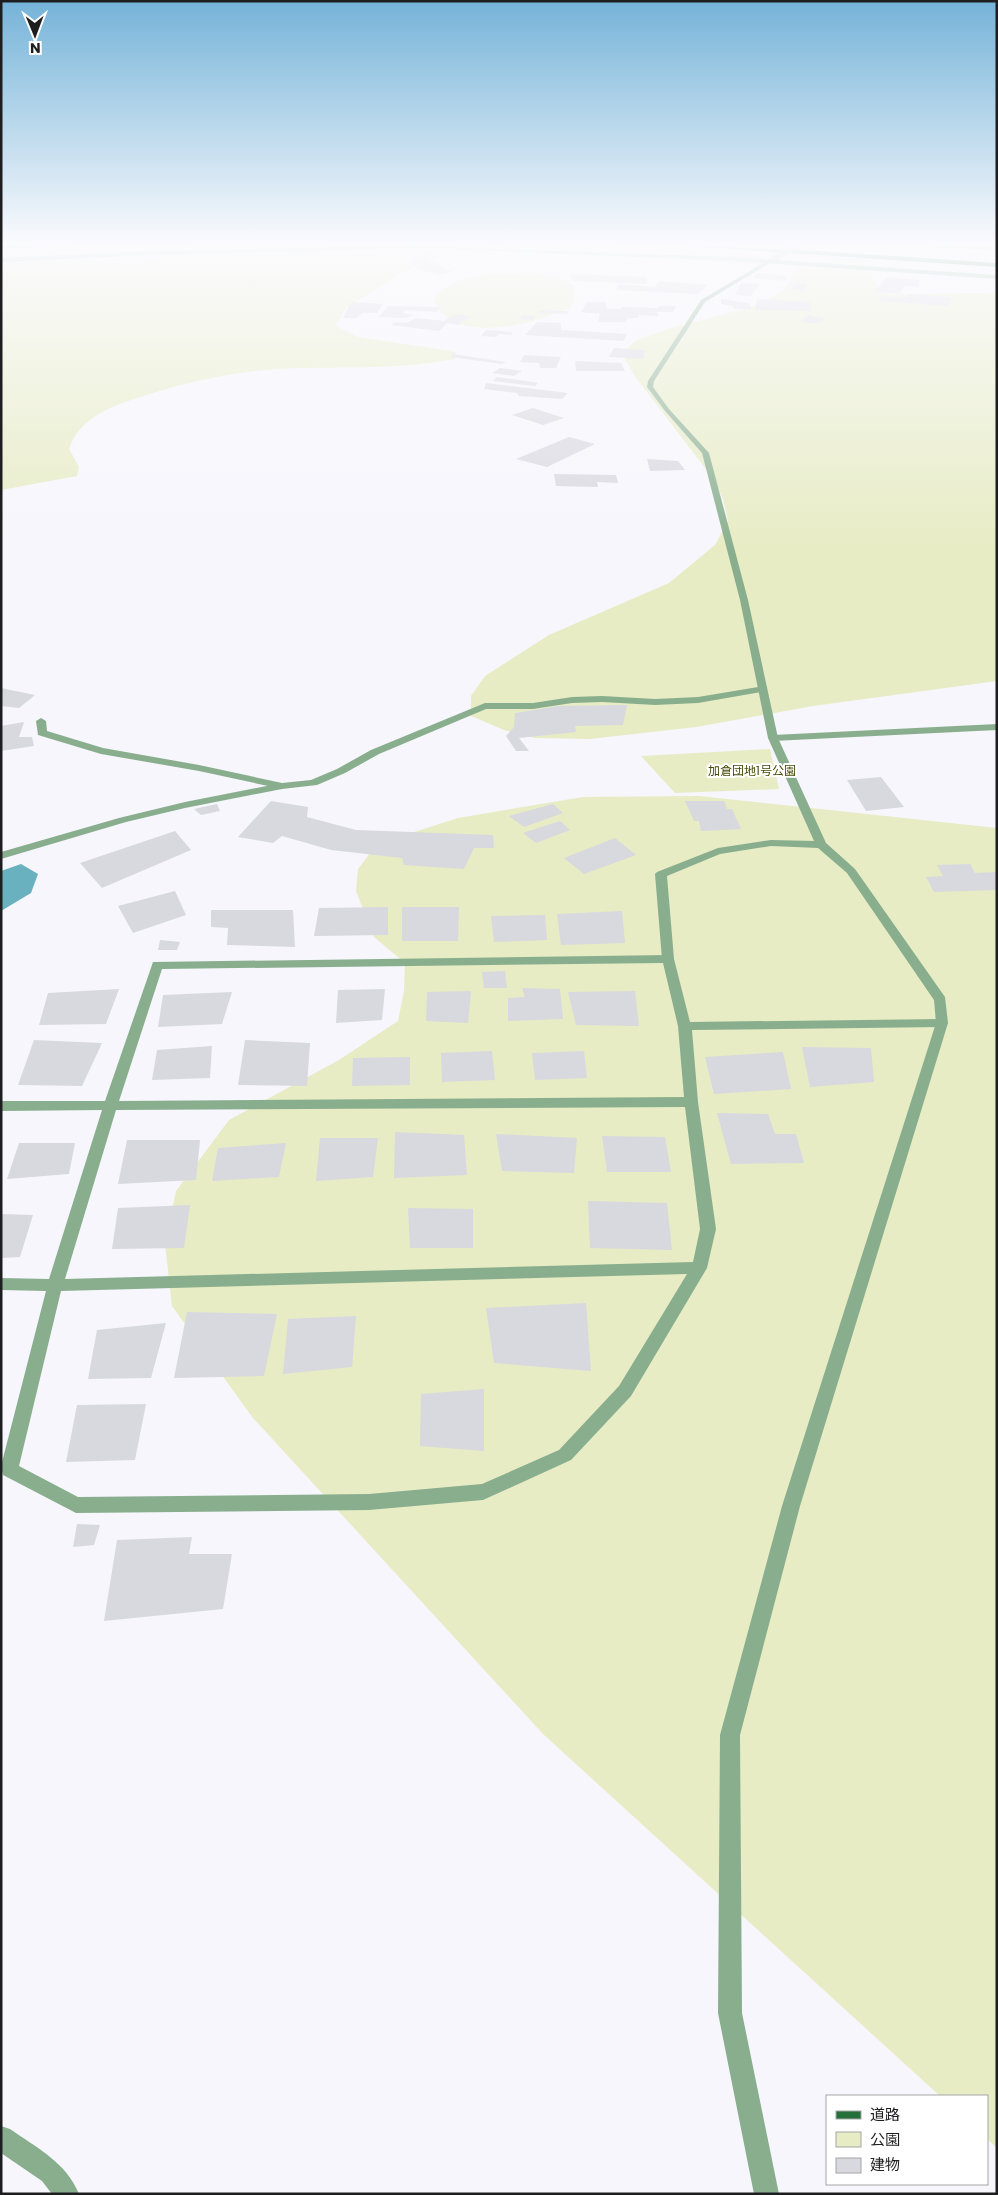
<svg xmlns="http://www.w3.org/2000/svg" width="998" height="2195" viewBox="0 0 998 2195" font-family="Poppins,'Noto Sans JP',sans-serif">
<rect width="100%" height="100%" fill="#f6f6fc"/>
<g fill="#e7ecc4">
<path d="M1,246H72L98,262L130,264L166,258L195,246H622L580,250L499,246L448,248L398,275L346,308L336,326L358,337L451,351L457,353L455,359C436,362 417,365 398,366C354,369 310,366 265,370C223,374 183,383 143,396C113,406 80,416 69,449L79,467L77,476L1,490Z"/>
<polygon points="836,258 858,258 869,270 881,292 889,294 987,293 997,291 997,681 813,706 696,727 590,739 535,738 504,730 471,716 471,696 485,676 549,635 669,583 715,545 728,521 723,499 715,481 634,375 623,356 627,348 635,341 667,329 759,305 783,291 797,267"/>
<path d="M521,273C542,273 557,273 574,286C573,293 575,303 569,308C564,312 556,313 551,315C521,327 448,342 434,300C452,273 492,274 521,273Z"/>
<polygon points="770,749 779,789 675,793 641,756"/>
<polygon points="699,796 997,828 997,2148 987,2139 987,2096 940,2096 543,1734 253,1418 172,1306 165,1244 176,1191 229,1120 339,1060 398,1021 404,991 405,963 374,937 356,891 358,869 377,844 458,818 583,797"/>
</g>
<polygon fill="#6ab1c0" points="21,864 38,874 31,893 1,911 1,871"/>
<g fill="#d8d8df">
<polygon points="431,253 439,257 428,259 452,272 439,275 423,271 409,263 416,261 413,259 419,258 416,255"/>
<polygon points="755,273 788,276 786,281 753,278"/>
<polygon points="570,274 647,277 647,284 573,281"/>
<polygon points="887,277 920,280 918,287 905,286 898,294 875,291"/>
<polygon points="660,281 708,285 697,294 616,290 620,284 654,287"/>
<polygon points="741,283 760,284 751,296 735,295"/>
<polygon points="795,283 807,284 803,291 790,289"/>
<polygon points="910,294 951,297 949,306 880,301 881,296 905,298"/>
<polygon points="721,299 749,303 752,309 734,309 732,306 721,304"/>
<polygon points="757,299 810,302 811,311 755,310"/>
<polygon points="351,302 383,304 377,313 362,313 357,318 343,318"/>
<polygon points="587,302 605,302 607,309 622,309 621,307 658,308 659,306 676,306 673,312 657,312 659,316 639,315 638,318 628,318 625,322 598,322 600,314 581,312"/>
<polygon points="388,306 442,307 436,312 404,310 403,313 412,315 407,318 379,317"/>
<polygon points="540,310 568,311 567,314 539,313"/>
<polygon points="454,314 471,316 458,325 447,323 439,331 391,325 395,322 406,323 416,318 444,321"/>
<polygon points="521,315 536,316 533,320 520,319"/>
<polygon points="808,315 825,318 818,324 800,322"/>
<polygon points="537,322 561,323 561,330 627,334 624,341 525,335"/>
<polygon points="486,330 513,332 511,335 499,334 496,337 481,336"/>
<polygon points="614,348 645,350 643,359 609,357"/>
<polygon points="453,354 506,362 502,364 451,357"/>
<polygon points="524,355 561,357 556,368 540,368 539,363 520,362"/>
<polygon points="575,361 621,363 625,371 576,371"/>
<polygon points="500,368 522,371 514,376 492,373"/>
<polygon points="497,377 538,383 535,386 493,381"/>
<polygon points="486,383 568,393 562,399 519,396 517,393 484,389"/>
<polygon points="533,408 564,418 543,425 512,415"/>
<polygon points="569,437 595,444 547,467 516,459"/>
<polygon points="647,459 678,461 685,470 650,471"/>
<polygon points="554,474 616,475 618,483 597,482 598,487 556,486"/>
<polygon points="1,688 35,695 19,708 1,706"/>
<polygon points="627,705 623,725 575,726 576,732 519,738 529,751 516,751 506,736 514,727 515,713 559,706"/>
<polygon points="24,722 19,737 32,737 34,746 1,751 1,726"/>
<polygon points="881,777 904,807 866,811 847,780"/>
<polygon points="271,801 308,807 307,817 356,830 493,835 494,848 474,848 464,869 404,865 402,858 331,850 282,836 273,843 238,837"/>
<polygon points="685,801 724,801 727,809 732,809 741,829 701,831 699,821 694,821"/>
<polygon points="217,804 220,811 201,815 194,809"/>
<polygon points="553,804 563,813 524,827 509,816"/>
<polygon points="560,821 570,830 536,843 523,833"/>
<polygon points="175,831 191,850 102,888 80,863"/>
<polygon points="615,838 636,855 584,874 564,858"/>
<polygon points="970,864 975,873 997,872 997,890 934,892 926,877 943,876 937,865"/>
<polygon points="175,891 186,915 133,933 118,906"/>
<polygon points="388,907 388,935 314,936 319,908"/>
<polygon points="402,907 459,907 458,941 402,941"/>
<polygon points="211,910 293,910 295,947 227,945 228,928 211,927"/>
<polygon points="622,911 625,943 561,945 557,914"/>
<polygon points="545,915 547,940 494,942 491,916"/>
<polygon points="160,940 180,942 177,950 158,950"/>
<polygon points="505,971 507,988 484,988 482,972"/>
<polygon points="522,988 560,989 563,1019 508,1021 508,998 525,997"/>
<polygon points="119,989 106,1024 39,1025 48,993"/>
<polygon points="385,989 382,1020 336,1023 338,990"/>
<polygon points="471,991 468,1023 426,1021 427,992"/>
<polygon points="635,991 639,1026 576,1025 568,992"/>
<polygon points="232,992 222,1024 158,1027 163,995"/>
<polygon points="34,1040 102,1043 82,1086 18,1085"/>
<polygon points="245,1040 310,1043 307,1086 238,1085"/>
<polygon points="212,1046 210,1078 152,1080 157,1050"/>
<polygon points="802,1047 871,1048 874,1082 810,1087"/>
<polygon points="492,1051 495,1080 442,1082 441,1053"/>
<polygon points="584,1051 587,1078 535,1080 532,1053"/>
<polygon points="783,1052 791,1089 714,1094 705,1057"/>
<polygon points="410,1057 410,1085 352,1086 353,1058"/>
<polygon points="717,1113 768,1114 775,1134 796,1134 804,1163 731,1164"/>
<polygon points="395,1132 464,1135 467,1175 394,1178"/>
<polygon points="496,1134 577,1138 574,1173 502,1171"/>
<polygon points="602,1136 665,1137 671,1172 607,1172"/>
<polygon points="320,1138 378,1138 373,1177 316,1181"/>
<polygon points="127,1140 200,1140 196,1180 118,1184"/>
<polygon points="19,1143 75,1143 69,1174 7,1179"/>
<polygon points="286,1143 279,1177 212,1181 218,1148"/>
<polygon points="588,1201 667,1203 672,1250 590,1248"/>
<polygon points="190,1205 184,1248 112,1249 118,1208"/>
<polygon points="408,1208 473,1209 473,1248 410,1248"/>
<polygon points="1,1214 33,1215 20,1257 1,1258"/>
<polygon points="586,1303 591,1371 494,1363 486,1308"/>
<polygon points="187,1312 277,1314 264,1376 174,1378"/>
<polygon points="356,1316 352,1367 283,1374 288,1319"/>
<polygon points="166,1323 151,1378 88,1379 97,1330"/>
<polygon points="484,1389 484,1451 420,1446 421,1394"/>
<polygon points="146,1404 135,1460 66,1462 77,1405"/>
<polygon points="77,1524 100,1525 94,1545 73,1547"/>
<polygon points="192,1537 189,1554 232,1554 223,1609 104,1621 117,1540"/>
</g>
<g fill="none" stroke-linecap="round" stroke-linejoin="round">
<g fill="#89ae8e" fill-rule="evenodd">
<polygon points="41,718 46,721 47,731 103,748 199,765 282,783 287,786 282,789 199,771 101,754 38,735 36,721"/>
<path d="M1,2126L10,2129C37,2148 66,2162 79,2194H52L42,2181L1,2153Z"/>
</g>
<g fill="#89ae8e" fill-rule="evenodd">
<polygon points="411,246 733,257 997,275 997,279 733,261 426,248 149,255 1,262 1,258 149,251"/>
<polygon points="764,686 767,687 767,691 698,703 655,705 602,702 572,703 533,709 486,709 379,754 345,773 317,785 282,789 185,808 126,822 1,859 1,852 119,818 185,802 282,783 311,780 337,769 371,750 485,703 533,703 572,697 602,696 655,699 698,697"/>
<polygon points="997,724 997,730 773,741 768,738 773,735"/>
<path d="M668,955L674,959L690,1022L942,1019L948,1023L942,1027L692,1030L698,1102L716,1229L707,1268L631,1396L571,1460L483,1500L369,1510L76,1513L3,1475L1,1466L46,1291L1,1290V1278L49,1279L102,1110L1,1111V1101H105L153,962ZM663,963L678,1026L684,1097L119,1101L162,969ZM685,1107L700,1229L693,1262L65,1279L116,1110ZM687,1274L619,1386L559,1450L482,1484L369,1494L78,1497L19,1466L61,1291Z"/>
</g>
<polygon fill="#89ae8e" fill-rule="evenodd" points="773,257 775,260 705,302 654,381 653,387 669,409 709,453 748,600 778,738 826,843 855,869 945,997 948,1023 800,1506 740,1735 742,2013 779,2194 754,2194 718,2013 720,1735 782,1506 936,1023 934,1000 847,873 818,848 771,846 720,854 667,876 674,959 668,963 662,959 655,874 657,872 718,848 771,840 814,841 768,738 740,600 702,453 665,411 647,387 648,381 701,300"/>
<polygon fill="#528a5c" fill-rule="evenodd" points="929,246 997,247 997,250 931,247"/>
<g fill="#247038" fill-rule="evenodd">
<polygon points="1,246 51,246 1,249"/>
<polygon points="684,246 805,250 997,263 997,267"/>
</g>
<polyline stroke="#89ae8e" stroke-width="5.5" points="773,259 795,247"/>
</g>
<linearGradient id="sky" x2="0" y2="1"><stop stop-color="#75b3d8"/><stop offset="0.44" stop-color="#fbfbfe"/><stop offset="1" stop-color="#fbfbfe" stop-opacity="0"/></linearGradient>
<rect width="998" height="553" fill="url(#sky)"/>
<g text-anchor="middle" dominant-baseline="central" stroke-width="4" stroke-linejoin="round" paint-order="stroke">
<g font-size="12" fill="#484b08" stroke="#fff">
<text x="752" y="770">加倉団地1号公園</text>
</g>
</g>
<rect width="998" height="2195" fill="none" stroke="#1e1e20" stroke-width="5"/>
<rect x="826" y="2095" width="162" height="90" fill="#ffffff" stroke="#a5a5a6"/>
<rect x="836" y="2111" width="25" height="8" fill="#247038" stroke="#a5a5a6"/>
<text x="870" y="2120" font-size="15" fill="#1e1e20">道路</text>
<rect x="836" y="2132" width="25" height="15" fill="#e7ecc4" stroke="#a5a5a6"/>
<text x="870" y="2145" font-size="15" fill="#1e1e20">公園</text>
<rect x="836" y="2158" width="25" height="15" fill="#d8d8df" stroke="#a5a5a6"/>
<text x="870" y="2170" font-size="15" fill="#1e1e20">建物</text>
<g transform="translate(35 35) rotate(179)" stroke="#ffffff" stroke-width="4" paint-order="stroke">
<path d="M0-4L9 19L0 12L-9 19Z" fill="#1e1e20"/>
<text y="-8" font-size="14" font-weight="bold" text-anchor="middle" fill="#1e1e20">N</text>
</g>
</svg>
